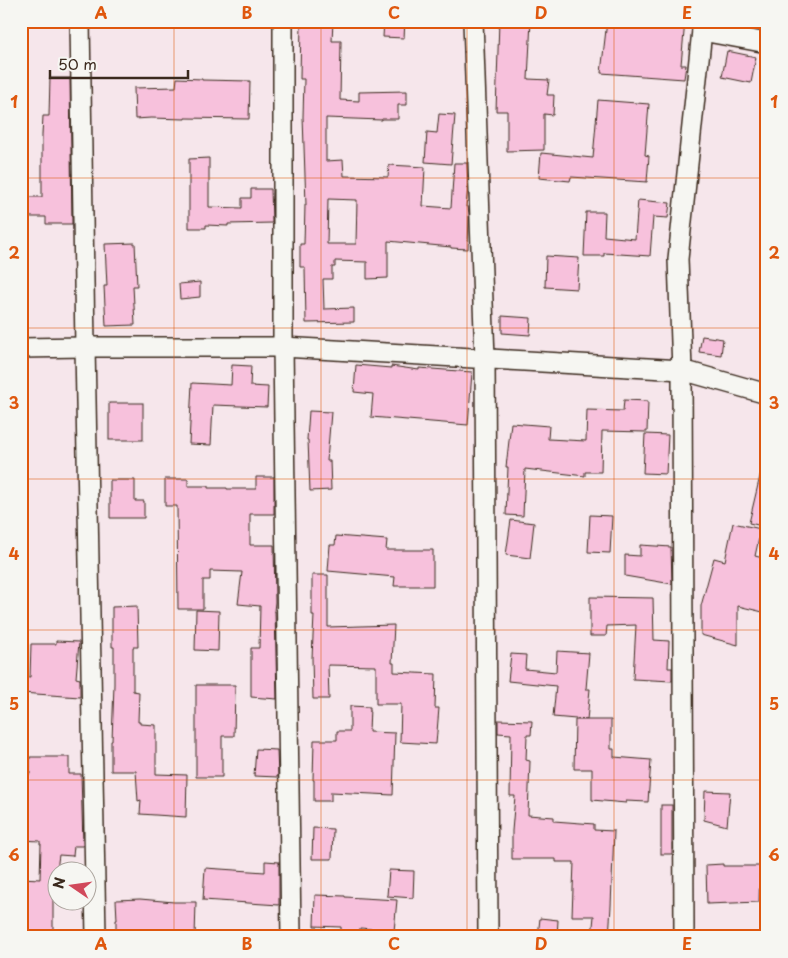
<svg xmlns="http://www.w3.org/2000/svg" width="788" height="958" viewBox="0 0 788 958" font-family="'Playpen Sans',sans-serif">
<rect width="100%" height="100%" fill="#f6e6eb"/>
<filter id="ink" filterUnits="userSpaceOnUse"><feTurbulence type="fractalNoise" baseFrequency=".02" numOctaves="2"/><feDisplacementMap in="SourceGraphic" scale="10" xChannelSelector="R" yChannelSelector="G"/><feConvolveMatrix kernelMatrix="1 2 1 2 8 2 1 2 1" color-interpolation-filters="sRGB"/></filter>
<g filter="url(#ink)">
<g fill="#f7c1dc" stroke="#3b2a1e" fill-rule="evenodd">
<path d="M301,21H333L332,41H341L340,100L359,101V92L407,91V105H398V119H382V120L326,118V161L343,160L344,176L388,177L389,165L425,167L423,206L451,208L454,163H467L468,187L466,207H468L469,214L468,249L451,248V247L388,241V278L367,279V262L335,261V267H332V279H323L324,309L354,308V322L306,323L305,267H300V244H304L305,205H306L303,117L304,79H300ZM328,199L357,200L356,244H327Z"/>
<polygon points="384,21 405,21 404,38 383,37"/>
<polygon points="499,21 531,21 528,79 549,80 547,95 554,95 553,115 544,114 544,150 507,151 507,111 496,111"/>
<polygon points="607,21 685,21 681,65 686,65 684,79 601,73"/>
<polygon points="727,51 756,57 751,83 722,77"/>
<polygon points="50,78 70,78 72,224 46,224 46,217 28,217 29,197 42,197 42,135 43,116 49,116"/>
<polygon points="177,78 202,79 202,80 250,81 249,119 185,118 185,119 151,118 135,119 134,88 176,87"/>
<polygon points="598,100 649,104 645,155 649,156 647,182 571,177 570,181 539,178 541,153 593,158"/>
<polygon points="439,114 455,115 451,164 425,162 427,132 437,133"/>
<polygon points="209,158 209,207 242,208 242,198 251,198 251,189 271,189 272,223 228,224 228,226 206,225 206,228 189,228 189,159"/>
<polygon points="638,200 670,203 668,218 653,217 650,256 604,253 604,256 584,256 586,212 605,212 604,236 635,239"/>
<polygon points="135,243 137,286 133,286 135,325 106,326 104,286 107,286 105,244"/>
<polygon points="546,256 579,258 577,289 545,287"/>
<polygon points="200,282 200,297 180,299 179,284"/>
<polygon points="502,316 531,318 530,335 502,333"/>
<polygon points="702,336 723,339 721,355 699,352"/>
<polygon points="232,365 251,366 250,386 268,387 267,407 213,405 211,445 189,444 192,383 231,385"/>
<polygon points="356,365 391,368 391,366 419,370 419,368 472,372 468,425 371,417 373,394 354,392"/>
<polygon points="624,400 648,401 647,432 602,431 601,472 585,472 585,476 525,469 523,516 506,515 508,467 506,467 511,423 549,426 548,439 586,441 587,410 623,411"/>
<rect x="109" y="403" width="34" height="37"/>
<polygon points="309,411 331,412 327,461 330,461 331,490 310,491 308,440 307,440"/>
<polygon points="645,434 668,435 666,474 643,473"/>
<polygon points="761,472 767,473 767,527 749,523"/>
<polygon points="256,477 274,477 274,514 250,514 250,545 274,545 275,602 274,611 275,611 277,699 251,697 251,648 259,648 260,606 238,604 242,572 210,571 210,580 203,580 203,609 178,609 177,506 165,506 165,479 188,479 188,486 208,486 208,488 227,488 227,489 256,489"/>
<polygon points="110,480 135,480 135,501 144,501 144,518 110,518"/>
<polygon points="590,515 612,516 610,553 588,552"/>
<polygon points="511,520 534,523 530,558 506,555"/>
<polygon points="733,523 761,529 755,556 767,559 767,613 738,606 738,645 701,635 701,606 714,558 725,561"/>
<polygon points="336,536 387,540 386,550 433,550 433,586 394,586 395,577 328,571 330,545 335,545"/>
<polygon points="640,545 671,547 672,584 625,576 625,555 640,556"/>
<polygon points="312,575 328,575 328,627 394,625 392,663 394,663 394,672 436,674 435,708 439,708 436,744 400,742 401,704 376,704 376,666 328,665 329,699 313,699 312,658 314,615 312,615"/>
<polygon points="590,597 653,598 654,640 669,641 668,668 672,668 672,681 633,679 636,625 607,626 606,636 590,636"/>
<polygon points="137,606 138,647 133,647 133,691 139,692 138,722 140,722 140,724 156,725 156,774 187,775 186,817 140,814 141,800 138,801 136,771 111,771 111,741 112,741 114,684 114,647 112,647 112,607"/>
<polygon points="196,610 219,611 218,651 195,650"/>
<polygon points="56,641 79,642 76,678 80,679 80,697 21,693 21,676 30,677 31,644 56,644"/>
<polygon points="557,651 589,653 586,689 590,689 587,720 553,717 556,686 508,681 511,654 526,655 525,669 556,672"/>
<polygon points="196,685 235,685 234,736 222,736 222,777 196,777"/>
<polygon points="350,706 370,707 369,732 395,733 393,795 331,792 331,801 314,801 314,780 313,780 314,740 337,740 337,731 350,731"/>
<polygon points="498,720 532,721 531,735 527,735 526,760 530,761 528,815 554,817 554,821 594,824 594,830 614,831 611,906 609,937 592,937 594,916 572,916 574,862 556,862 556,859 512,859 512,831 515,796 510,796 511,734 498,733"/>
<polygon points="575,720 611,720 611,749 614,749 614,757 651,760 648,802 626,801 626,803 592,800 592,769 574,769"/>
<polygon points="256,749 277,750 278,777 254,776"/>
<polygon points="30,757 69,757 69,774 81,774 83,846 74,846 73,856 59,855 58,862 58,890 53,890 53,937 21,937 21,878 40,879 41,844 40,844 40,841 21,840 21,774 30,774"/>
<polygon points="705,791 730,792 727,826 704,820"/>
<rect x="661" y="805" width="11" height="49"/>
<polygon points="313,828 333,829 332,859 312,859"/>
<polygon points="265,861 279,862 279,905 203,900 205,868 265,872"/>
<polygon points="723,864 723,866 760,866 759,902 707,904 706,865"/>
<polygon points="389,870 414,871 413,898 387,896"/>
<polygon points="315,895 345,896 345,897 397,900 394,931 360,928 360,937 341,937 341,927 314,926"/>
<polygon points="140,899 174,902 196,902 195,937 116,937 116,920 117,920 116,900"/>
<polygon points="540,918 558,920 557,937 538,937"/>
</g>
<g fill="none" stroke-linecap="round" stroke-linejoin="round">
<defs>
<g id="minor">
<polyline points="80,21 85,347 96,937"/>
<polyline points="283,21 283,347 291,937"/>
<polyline points="473,21 485,359 488,937"/>
<polyline points="702,31 767,43"/>
<polyline points="21,348 85,347 283,347 682,370 767,394"/>
<polyline points="684,937 682,370 678,259 703,21"/>
</g>
</defs>
<use href="#minor" stroke="#3b2a1e" stroke-width="22"/>
<use href="#minor" stroke="#f6f6f2" stroke-width="19"/>
</g>
</g>
<path fill="none" stroke="#df570d" stroke-width="1" stroke-opacity="0.55" d="M174,21V937M321,21V937M467,21V937M614,21V937M21,178H767M21,328H767M21,479H767M21,630H767M21,780H767"/>
<rect width="788" height="958" fill="none" stroke="#f6f6f2" stroke-width="55"/>
<g transform="translate(72 886) rotate(283)"><circle r="24" fill="#f6f6f2" stroke="#aba49d"/>
<path d="M0-4L9 19L0 12L-9 19Z" fill="#d1495b"/>
<text y="-8" font-size="14" font-weight="bold" text-anchor="middle" fill="#3b2a1e">N</text>
</g>
<path d="M50 70v8h138v-8" fill="none" stroke="#3b2a1e" stroke-width="2.5"/>
<text x="58" y="70" font-size="15" fill="#3b2a1e" stroke="#f6f6f2" stroke-width="4" paint-order="stroke">50 m</text>
<rect x="28" y="28" width="732" height="902" fill="none" stroke="#df570d" stroke-width="2"/>
<g font-size="16" text-anchor="middle" font-weight="bold" fill="#df570d">
<text x="101" y="19">A</text>
<text x="247" y="19">B</text>
<text x="394" y="19">C</text>
<text x="541" y="19">D</text>
<text x="687" y="19">E</text>
<text x="14" y="108">1</text>
<text x="774" y="108">1</text>
<text x="14" y="259">2</text>
<text x="774" y="259">2</text>
<text x="14" y="409">3</text>
<text x="774" y="409">3</text>
<text x="14" y="560">4</text>
<text x="774" y="560">4</text>
<text x="14" y="710">5</text>
<text x="774" y="710">5</text>
<text x="14" y="861">6</text>
<text x="774" y="861">6</text>
<text x="101" y="950">A</text>
<text x="247" y="950">B</text>
<text x="394" y="950">C</text>
<text x="541" y="950">D</text>
<text x="687" y="950">E</text>
</g>
</svg>
